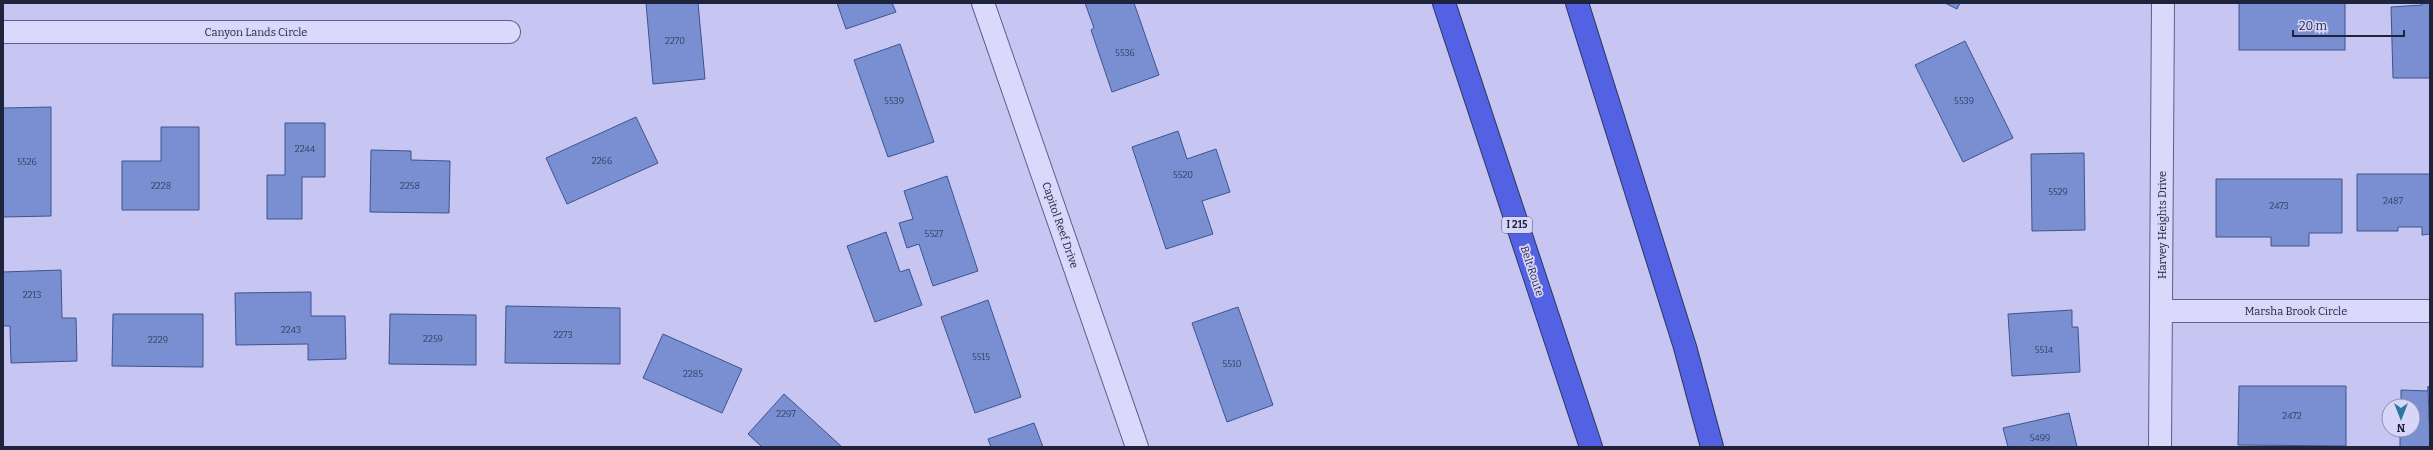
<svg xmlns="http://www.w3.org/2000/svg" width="2433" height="450" viewBox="0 0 2433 450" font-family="Bitter,serif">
<rect width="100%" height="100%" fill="#c7c5f1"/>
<g fill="#798fd1" stroke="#3e548e">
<polygon points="646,3 698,3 705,79 653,84"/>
<polygon points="837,3 892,3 896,12 846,29"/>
<polygon points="1085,3 1134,3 1159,75 1112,92 1091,30 1094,28"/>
<polygon points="1945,3 1960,3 1957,9"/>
<rect x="2239" y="3" width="106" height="47"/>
<polygon points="2422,3 2430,3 2430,78 2393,78 2391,7 2422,5"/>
<polygon points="1965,41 2013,138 1963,162 1915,65"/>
<polygon points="900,44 934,142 888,157 854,60"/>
<polygon points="51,107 51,216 3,217 3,108"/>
<polygon points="636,117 658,163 567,204 546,158"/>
<polygon points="285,123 325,123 325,177 302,177 302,219 267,219 267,175 285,175"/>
<polygon points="161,127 199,127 199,210 122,210 122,161 161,161"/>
<polygon points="1178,131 1187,159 1216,149 1230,192 1202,201 1213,234 1166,249 1132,147"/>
<polygon points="371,150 411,151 411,160 450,161 449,213 370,212"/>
<polygon points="2084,153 2085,230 2032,231 2031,154"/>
<polygon points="2357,174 2430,174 2430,234 2422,235 2422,227 2398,227 2398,231 2357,231"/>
<polygon points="947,176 978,271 933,286 919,244 907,248 899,223 913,219 904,191"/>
<polygon points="2216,179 2342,179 2342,233 2309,233 2309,246 2271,246 2271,237 2216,237"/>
<polygon points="886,232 900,272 909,269 922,305 875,322 847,246"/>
<polygon points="61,270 62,318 76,318 77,361 11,363 10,326 3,326 3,272"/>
<polygon points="311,292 311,316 345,316 346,359 308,360 308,344 236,345 235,293"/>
<polygon points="988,300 1021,397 975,413 941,317"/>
<polygon points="506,306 620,308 620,364 505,363"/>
<polygon points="1238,307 1273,405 1227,422 1192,323"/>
<polygon points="2072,310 2072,327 2078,327 2080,372 2012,376 2008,314"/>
<polygon points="113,314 203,314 203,367 112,366"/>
<polygon points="390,314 476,315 476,365 389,364"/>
<polygon points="663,334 742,369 722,413 643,378"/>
<polygon points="2239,386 2346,386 2346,446 2238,445"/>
<polygon points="2428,386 2430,447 2400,447 2400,430 2413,430 2413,406 2401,406 2401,390 2428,391"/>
<polygon points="784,394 842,447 762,447 748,434"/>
<polygon points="2069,413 2077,447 2008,447 2003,428"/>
<polygon points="1034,423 1043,447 991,447 988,439"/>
</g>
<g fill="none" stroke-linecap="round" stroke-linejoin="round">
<defs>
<g id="minor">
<polyline points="983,3 1137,447"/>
<polyline points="3,32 509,32"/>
<polyline points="2161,311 2430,311"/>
<polyline points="2160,447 2163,3"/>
</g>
<g id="highway">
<polyline points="1444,3 1591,447"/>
<polyline points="1577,3 1685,347 1712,447"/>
</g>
</defs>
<use href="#minor" stroke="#5a618d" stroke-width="24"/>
<use href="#highway" stroke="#2e375b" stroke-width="24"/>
<use href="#minor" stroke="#dbd9fb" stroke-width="22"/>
<use href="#highway" stroke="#5362e3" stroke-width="22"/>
</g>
<g text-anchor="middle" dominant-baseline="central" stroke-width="3.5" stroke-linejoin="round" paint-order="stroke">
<g font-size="9" fill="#363f62">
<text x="675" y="41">2270</text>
<text x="1125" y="53">5536</text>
<text x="894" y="101">5539</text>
<text x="1964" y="101">5539</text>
<text x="305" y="149">2244</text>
<text x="602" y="161">2266</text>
<text x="27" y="162">5526</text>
<text x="1183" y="175">5520</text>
<text x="161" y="186">2228</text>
<text x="410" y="186">2258</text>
<text x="2058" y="192">5529</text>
<text x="2393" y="201">2487</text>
<text x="2279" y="206">2473</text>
<text x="934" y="234">5527</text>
<text x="32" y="295">2213</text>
<text x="291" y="330">2243</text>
<text x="563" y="335">2273</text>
<text x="433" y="339">2259</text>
<text x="158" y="340">2229</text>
<text x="2044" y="350">5514</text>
<text x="981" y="357">5515</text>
<text x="1232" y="364">5510</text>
<text x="693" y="374">2285</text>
<text x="786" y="414">2297</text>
<text x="2292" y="416">2472</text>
<text x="2040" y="438">5499</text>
</g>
<rect fill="#d7d6f8" stroke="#565975" stroke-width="1" x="1502" y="217" width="30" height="16" rx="3"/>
<g font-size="10" font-weight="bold" fill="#1f243d">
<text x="1517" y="225">I 215</text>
</g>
<g font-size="11" fill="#1f243d" stroke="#d7d6f8">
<text x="256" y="32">Canyon Lands Circle</text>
<text transform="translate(1060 225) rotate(71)">Capitol Reef Drive</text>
<text transform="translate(2162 225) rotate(-90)">Harvey Heights Drive</text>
<text transform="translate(1532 271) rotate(72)">Belt Route</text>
<text x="2296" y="311">Marsha Brook Circle</text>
</g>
</g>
<rect width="2433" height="450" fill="none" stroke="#1f243d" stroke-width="8"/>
<g transform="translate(2401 418) rotate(180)"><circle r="19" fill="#d7d6f8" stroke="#8d8fad"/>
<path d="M0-3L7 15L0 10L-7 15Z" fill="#2678a0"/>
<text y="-6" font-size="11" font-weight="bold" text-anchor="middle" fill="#1f243d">N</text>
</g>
<path d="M2293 30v6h111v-6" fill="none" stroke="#1f243d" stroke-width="2"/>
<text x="2299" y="30" font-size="12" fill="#1f243d" stroke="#d7d6f8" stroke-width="3" paint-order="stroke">20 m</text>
</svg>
